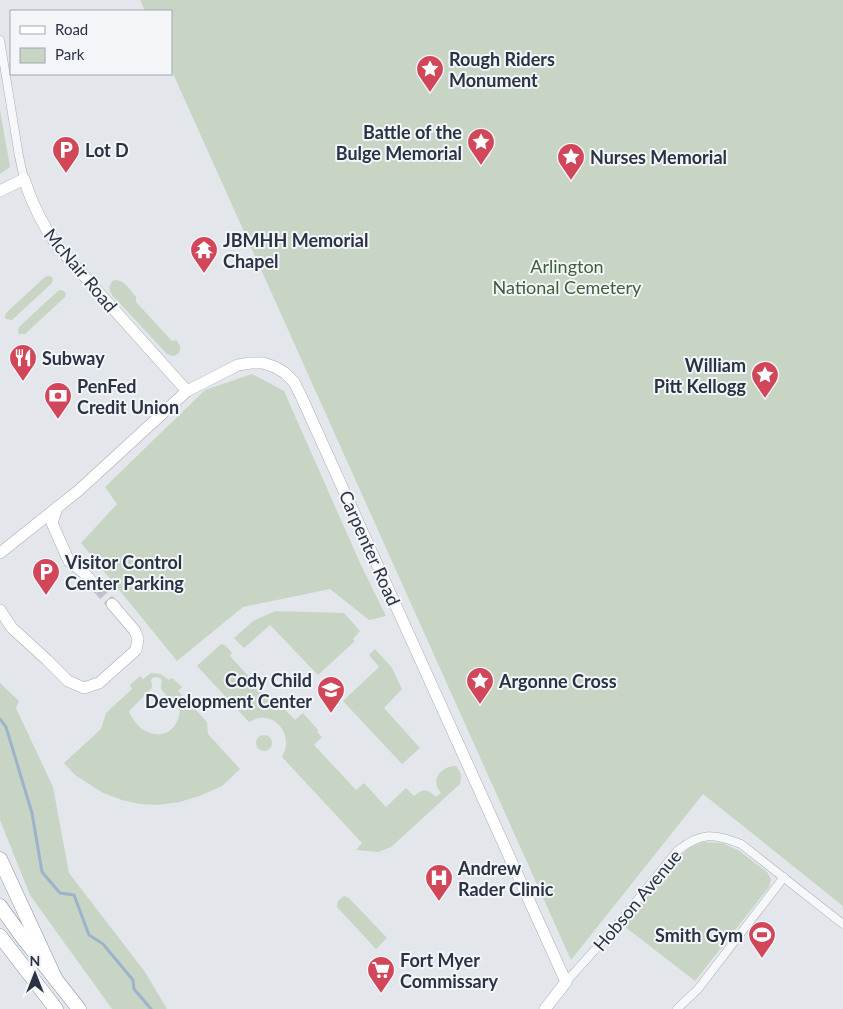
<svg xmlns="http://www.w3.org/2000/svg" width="843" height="1009" viewBox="0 0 843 1009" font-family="Lato,sans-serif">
<rect width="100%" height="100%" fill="#e3e6eb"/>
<g fill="#c8d5c4" fill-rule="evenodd">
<polygon points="140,0 843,0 843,906 703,794 571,960 171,69 171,11 145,11"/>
<polygon points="0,110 10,167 0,174"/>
<polygon points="48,276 52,277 53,280 52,283 12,320 6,319 5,317 6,313 45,277"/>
<path d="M116,280C125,281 130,290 136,297V302L172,341L176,340C182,346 182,354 173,356L167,354L112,295L109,288L112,281Z"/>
<polygon points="61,290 64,291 66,294 65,297 25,334 19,334 18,331 19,327 58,291"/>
<polygon points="252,374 284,391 360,563 386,616 369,620 330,589 243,607 177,661 81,543 117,504 105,487 205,390"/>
<polygon points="275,611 344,613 360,631 353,639 355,641 318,675 270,625 244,648 234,638 253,621"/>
<path d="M221,644L225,645L232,653L230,656L265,694L268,692L295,720L303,713L318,730L317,732L322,737L314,745L356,790L364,783L386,807L406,788L414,796C424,788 427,789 436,797L441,793C440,791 437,788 437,786C433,775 446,765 456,766C461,772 462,776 460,784L391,847L378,852L356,850L362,843L282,757C284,752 287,748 286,742C286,730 276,718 264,718C259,717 254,720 249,722L197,666Z"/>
<polygon points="375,649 392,668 402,689 384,708 420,748 402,764 343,701 379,667 369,655"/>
<path d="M151,673L160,674L169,680L172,678L182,687L178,691L207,722L208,734L240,769L222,786L202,795L180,802L158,805L140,804L122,800L103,793L75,775L64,763L101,729L106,713L132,689L130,685L140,676L143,679ZM156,677L160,678L162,681L161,685V689L180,711C175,745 139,739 129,711L151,689L152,685L151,681L152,678Z"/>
<polygon points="0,683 19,701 16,708 53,787 69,873 145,972 167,1009 112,1009 30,895 0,820"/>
<circle cx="264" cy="743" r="8"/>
<polygon points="704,842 722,843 738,850 767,872 771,879 769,887 695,981 624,926 678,858 690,847"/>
<polygon points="344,896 349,898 387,938 376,949 337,907 338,901"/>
</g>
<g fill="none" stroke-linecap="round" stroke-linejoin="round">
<polyline stroke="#9db3cc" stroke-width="3" points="0,719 6,727 32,813 42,872 60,893 74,895 89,935 103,944 133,980 134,989 151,1009"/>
<polyline stroke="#bec2ca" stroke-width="11" stroke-dasharray="11 5.5" stroke-linecap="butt" points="97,587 112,604"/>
<defs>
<g id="street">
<polyline points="0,40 19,156 24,179"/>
<path d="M566,982L618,924L677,851C701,832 714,833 741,844L843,924"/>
<polyline points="677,1009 698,989 784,877"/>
</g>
<g id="secondary">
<path d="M0,191L24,179C32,204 43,226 58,247L187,391"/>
<polyline points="57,507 52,523 67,557 69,561 84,573 97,587"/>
<polyline points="0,553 78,491 187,391 238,365 251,363 263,363 275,367 285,373 294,382 301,396 566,982 545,1009"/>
<polyline points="0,610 12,628 47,660 68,681 84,688 99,683 136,650 138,639 135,631 112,604"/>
</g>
<g id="highway">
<polyline points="0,859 56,980"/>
<polyline points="0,906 23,938 79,1009"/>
<polyline points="0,936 56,1009"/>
</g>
</defs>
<use href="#street" stroke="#a8adb6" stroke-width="9"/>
<use href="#secondary" stroke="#a8adb6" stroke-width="12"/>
<use href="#highway" stroke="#8a93a2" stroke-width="15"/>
<use href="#street" stroke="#f6f7f9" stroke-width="8"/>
<use href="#secondary" stroke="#fff" stroke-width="11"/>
<use href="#highway" stroke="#fff" stroke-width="14"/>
</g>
<defs>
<symbol id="sight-pin" viewBox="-11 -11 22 30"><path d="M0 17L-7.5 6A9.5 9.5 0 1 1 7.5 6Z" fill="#d24659" stroke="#f3f5f8"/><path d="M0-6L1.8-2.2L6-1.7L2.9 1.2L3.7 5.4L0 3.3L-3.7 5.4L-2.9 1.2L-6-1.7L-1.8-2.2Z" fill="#fff"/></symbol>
<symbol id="parking-pin" viewBox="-11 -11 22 30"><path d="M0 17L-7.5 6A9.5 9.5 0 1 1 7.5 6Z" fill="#d24659" stroke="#f3f5f8"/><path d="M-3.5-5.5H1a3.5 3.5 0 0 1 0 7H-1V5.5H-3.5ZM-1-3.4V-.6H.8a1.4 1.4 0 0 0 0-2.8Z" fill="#fff"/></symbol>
<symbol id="temple-pin" viewBox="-11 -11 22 30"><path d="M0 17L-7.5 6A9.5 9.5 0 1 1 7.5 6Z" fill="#d24659" stroke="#f3f5f8"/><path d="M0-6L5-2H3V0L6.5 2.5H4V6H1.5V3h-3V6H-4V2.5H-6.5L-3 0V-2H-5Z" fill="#fff"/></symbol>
<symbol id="restaurant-pin" viewBox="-11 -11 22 30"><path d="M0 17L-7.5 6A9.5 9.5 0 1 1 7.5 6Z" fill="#d24659" stroke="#f3f5f8"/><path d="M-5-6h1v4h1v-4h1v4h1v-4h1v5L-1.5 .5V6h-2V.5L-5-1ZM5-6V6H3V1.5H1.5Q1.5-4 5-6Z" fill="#fff"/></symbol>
<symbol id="bank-pin" viewBox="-11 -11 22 30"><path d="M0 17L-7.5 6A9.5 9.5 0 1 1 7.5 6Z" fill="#d24659" stroke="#f3f5f8"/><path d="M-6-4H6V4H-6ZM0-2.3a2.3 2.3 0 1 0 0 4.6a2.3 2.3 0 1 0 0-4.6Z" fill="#fff"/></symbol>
<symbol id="school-pin" viewBox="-11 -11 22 30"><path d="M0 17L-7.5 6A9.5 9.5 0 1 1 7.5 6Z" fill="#d24659" stroke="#f3f5f8"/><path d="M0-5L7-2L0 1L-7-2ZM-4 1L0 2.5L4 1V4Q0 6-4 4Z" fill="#fff"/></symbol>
<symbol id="hospital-pin" viewBox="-11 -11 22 30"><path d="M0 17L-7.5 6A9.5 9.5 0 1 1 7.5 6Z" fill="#d24659" stroke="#f3f5f8"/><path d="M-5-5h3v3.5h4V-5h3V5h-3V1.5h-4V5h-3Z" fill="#fff"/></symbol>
<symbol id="stadium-pin" viewBox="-11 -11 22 30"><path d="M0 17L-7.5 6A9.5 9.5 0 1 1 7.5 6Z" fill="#d24659" stroke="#f3f5f8"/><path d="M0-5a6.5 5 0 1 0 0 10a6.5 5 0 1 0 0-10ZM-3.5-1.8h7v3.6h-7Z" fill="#fff"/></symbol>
<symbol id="supermarket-pin" viewBox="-11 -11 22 30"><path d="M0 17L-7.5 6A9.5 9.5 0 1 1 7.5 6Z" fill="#d24659" stroke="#f3f5f8"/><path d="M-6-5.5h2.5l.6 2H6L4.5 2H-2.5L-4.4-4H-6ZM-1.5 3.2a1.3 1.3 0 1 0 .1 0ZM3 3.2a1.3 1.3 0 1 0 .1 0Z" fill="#fff"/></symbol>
</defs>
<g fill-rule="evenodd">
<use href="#sight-pin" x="414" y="53" width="32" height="43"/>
<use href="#sight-pin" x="465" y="126" width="32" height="43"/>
<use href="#parking-pin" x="50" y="134" width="32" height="43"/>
<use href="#sight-pin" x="555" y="141" width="32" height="43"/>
<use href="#temple-pin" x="188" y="234" width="32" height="43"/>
<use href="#restaurant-pin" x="7" y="342" width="32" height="43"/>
<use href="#sight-pin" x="749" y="359" width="32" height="43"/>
<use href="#bank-pin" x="42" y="380" width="32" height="43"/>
<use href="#parking-pin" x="30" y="556" width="32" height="43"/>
<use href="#sight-pin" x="464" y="665" width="32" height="43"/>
<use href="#school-pin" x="315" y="674" width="32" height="43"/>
<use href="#hospital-pin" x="423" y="862" width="32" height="43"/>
<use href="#stadium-pin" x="746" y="919" width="32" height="43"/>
<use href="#supermarket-pin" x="365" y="954" width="32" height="43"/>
</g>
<g text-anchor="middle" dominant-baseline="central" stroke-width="4" stroke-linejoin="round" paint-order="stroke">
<g font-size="18" font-weight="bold" fill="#2a3344" stroke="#f3f5f8" text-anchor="start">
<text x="449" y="59">Rough Riders<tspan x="449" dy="21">Monument</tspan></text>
<text x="462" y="132" text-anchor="end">Battle of the<tspan x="462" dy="21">Bulge Memorial</tspan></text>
<text x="85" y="150">Lot D</text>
<text x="590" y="157">Nurses Memorial</text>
<text x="223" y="240">JBMHH Memorial<tspan x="223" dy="21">Chapel</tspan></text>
<text x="42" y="358">Subway</text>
<text x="746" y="365" text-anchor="end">William<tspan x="746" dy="21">Pitt Kellogg</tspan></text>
<text x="77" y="386">PenFed<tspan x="77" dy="21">Credit Union</tspan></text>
<text x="65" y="562">Visitor Control<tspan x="65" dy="21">Center Parking</tspan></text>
<text x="312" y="680" text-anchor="end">Cody Child<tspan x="312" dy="21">Development Center</tspan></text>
<text x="499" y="681">Argonne Cross</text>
<text x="458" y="868">Andrew<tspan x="458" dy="21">Rader Clinic</tspan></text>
<text x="743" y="935" text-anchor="end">Smith Gym</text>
<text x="400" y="960">Fort Myer<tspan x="400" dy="21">Commissary</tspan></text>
</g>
<g font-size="18" fill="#3e6037" stroke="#f3f5f8">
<text x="567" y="266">Arlington<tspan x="567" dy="21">National Cemetery</tspan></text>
</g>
<g font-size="18" fill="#2a3344" stroke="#f3f5f8">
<text transform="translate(81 270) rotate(50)">McNair Road</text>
<text transform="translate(370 548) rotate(66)">Carpenter Road</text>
<text transform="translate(637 900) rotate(-50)">Hobson Avenue</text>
</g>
</g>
<rect x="10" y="10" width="162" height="65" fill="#f3f5f8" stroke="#a3a7b0"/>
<rect x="20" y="26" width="25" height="8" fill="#ffffff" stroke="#a3a7b0"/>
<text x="55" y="35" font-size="15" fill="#2a3344">Road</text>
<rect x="20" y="48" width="25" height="15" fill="#c8d5c4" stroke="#a3a7b0"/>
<text x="55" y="60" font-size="15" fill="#2a3344">Park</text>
<g transform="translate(35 974)" stroke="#f3f5f8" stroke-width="4" paint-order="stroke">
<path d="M0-4L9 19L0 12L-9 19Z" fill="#2a3344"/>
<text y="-8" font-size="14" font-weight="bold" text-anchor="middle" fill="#2a3344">N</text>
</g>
</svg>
